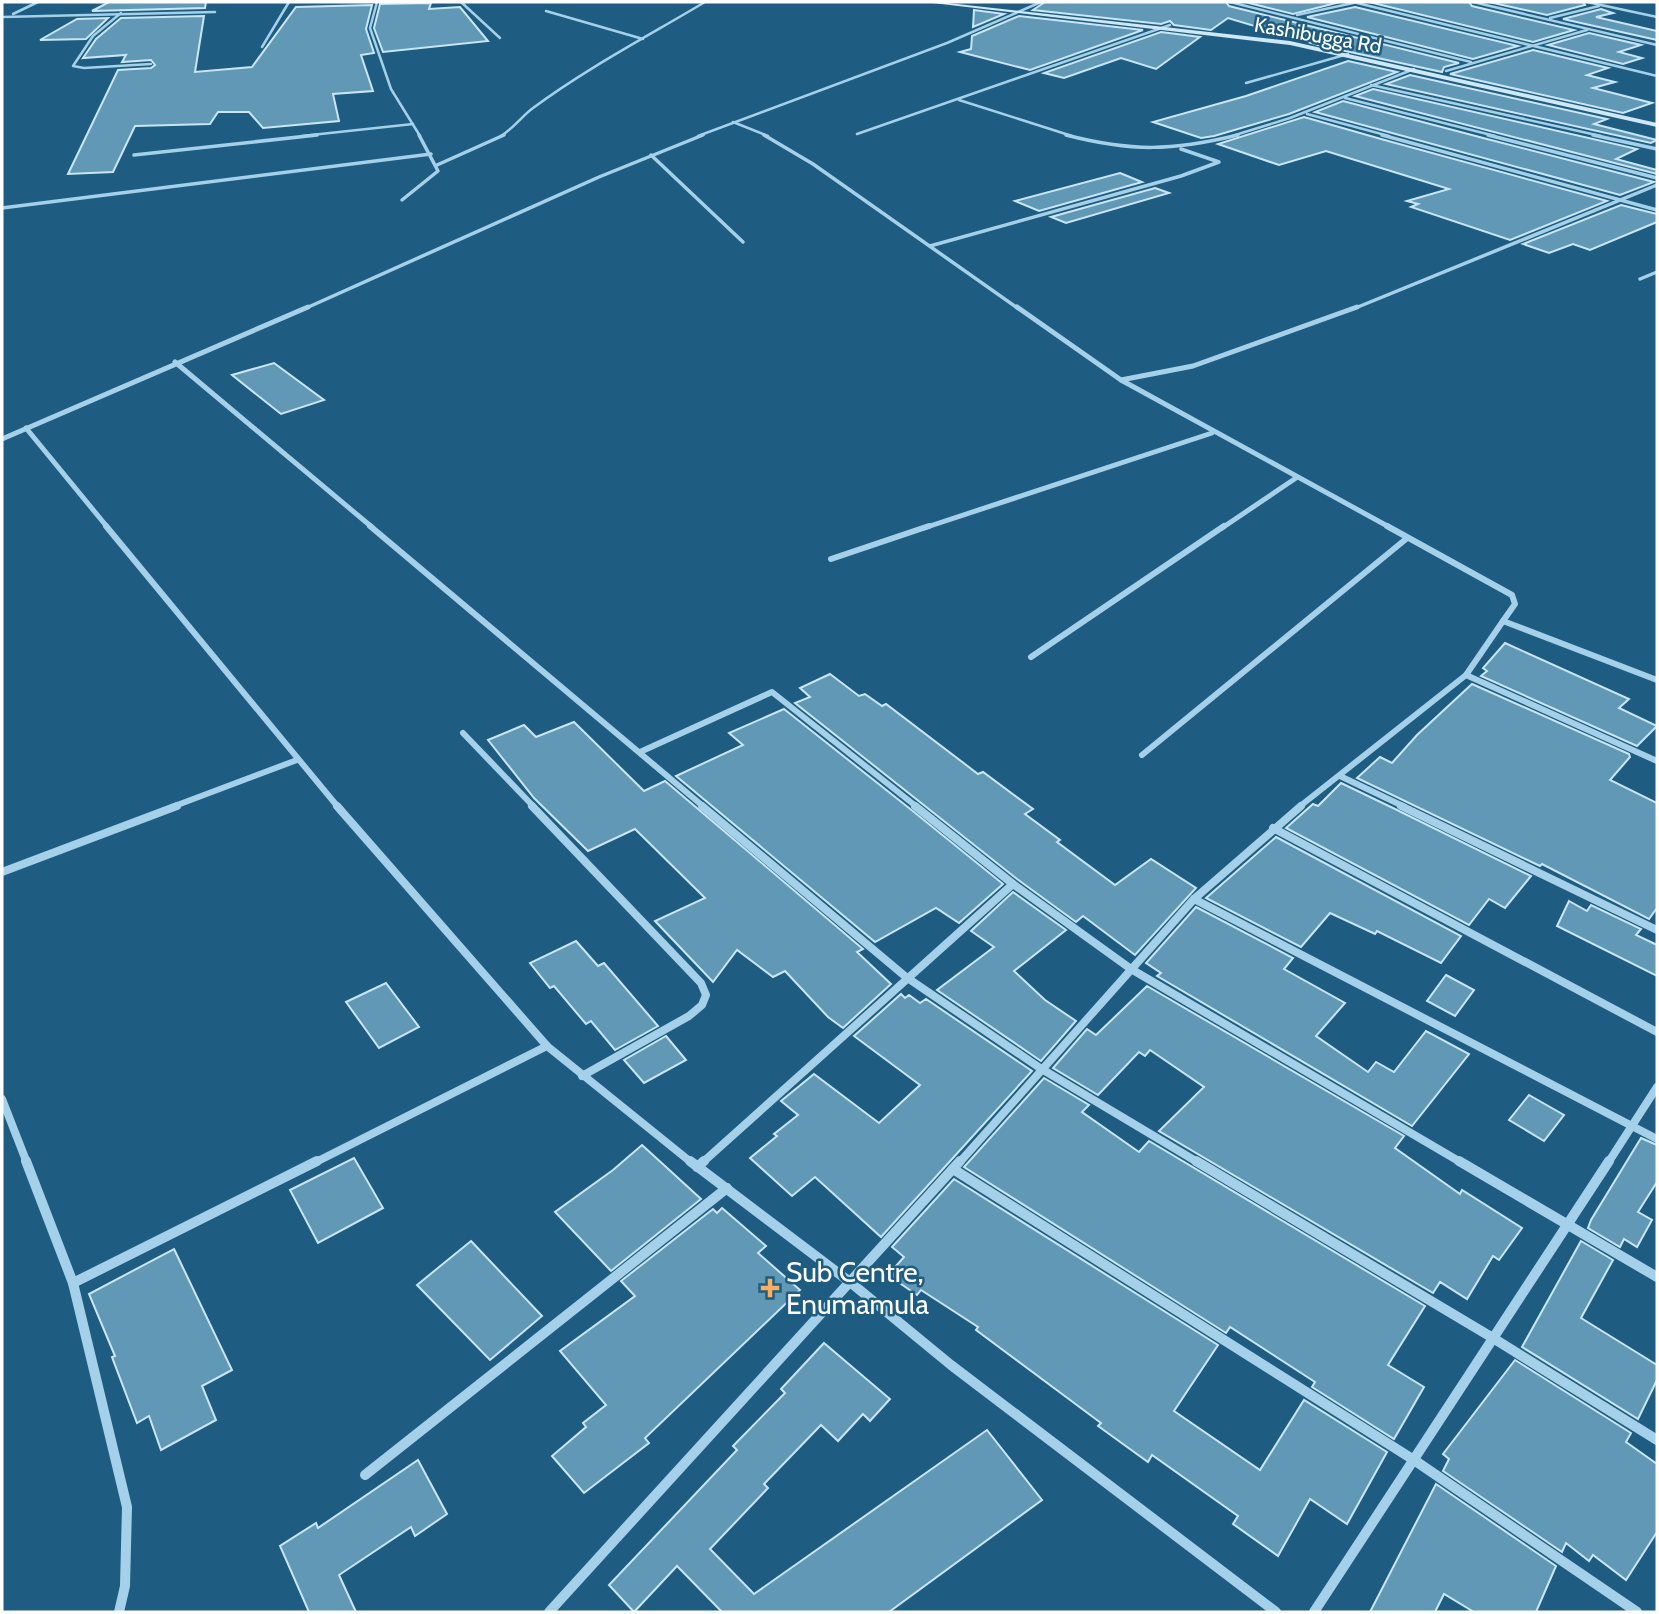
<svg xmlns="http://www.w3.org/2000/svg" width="1659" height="1614" viewBox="0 0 1659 1614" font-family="Cabin,sans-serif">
<rect width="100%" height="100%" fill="#1e5d81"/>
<g fill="#6098b6" stroke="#c8e6f7" stroke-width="2">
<polygon points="109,2 206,2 205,8 92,11"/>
<polygon points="1045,2 1226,2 1229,6 1459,63 1444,67 1442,72 1318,45 1228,18 1211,30 1174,25 1170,21 1161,24 1033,10"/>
<polygon points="1245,2 1340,2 1293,14"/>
<polygon points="1369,2 1469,2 1472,6 1574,30 1533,42"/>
<polygon points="1489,2 1583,2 1585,5 1547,15"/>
<polygon points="431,3 429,9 460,7 488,41 383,52 374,28 380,4"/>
<polygon points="372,5 366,29 374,53 361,55 373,91 333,94 339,121 263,128 249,112 218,112 210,124 135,126 113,172 68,174 118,70 151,68 155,65 151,60 122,62 126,55 83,58 96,39 121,18 204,16 195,72 252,67 296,7"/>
<polygon points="1355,7 1518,46 1473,59 1307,17"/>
<polygon points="1601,9 1613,13 1596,17 1657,31 1657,40 1563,19"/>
<polygon points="974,10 1004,14 973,27"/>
<polygon points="1019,16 1143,30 1030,70 960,52 971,49 972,36"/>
<polygon points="108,18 86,39 40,40 77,19"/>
<polygon points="1161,32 1200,37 1156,69 1121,58 1064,78 1044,73"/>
<polygon points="1589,33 1641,45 1619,52 1642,58 1623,64 1548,45"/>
<polygon points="1533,50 1608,68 1587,75 1615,82 1593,88 1652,103 1623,113 1450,74"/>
<polygon points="1348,61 1397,72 1289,114 1214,136 1201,138 1153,122 1246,96"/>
<polygon points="1410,75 1607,119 1594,124 1657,140 1651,143 1386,84"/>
<polygon points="1373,89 1637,149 1616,159 1657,170 1657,174 1355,96"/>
<polygon points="1343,101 1487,139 1654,182 1620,195 1315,112"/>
<polygon points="1304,117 1381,139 1607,201 1510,240 1411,207 1418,204 1407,201 1449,189 1326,151 1279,165 1218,144"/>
<polygon points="1120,173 1142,182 1039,211 1015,201"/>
<polygon points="1155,188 1169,193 1066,223 1051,217"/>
<polygon points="1621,205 1657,214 1657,222 1590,250 1573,244 1549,253 1523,244"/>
<polygon points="274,363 324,400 281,414 232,375"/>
<polygon points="1505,643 1629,699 1619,708 1657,726 1637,746 1481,676 1487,671 1483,668"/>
<polygon points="830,674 859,696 865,694 882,706 886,704 978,774 983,772 1033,809 1025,814 1060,840 1057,842 1115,885 1151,859 1196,888 1135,955 1083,916 1076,922 1017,879 795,703 810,697 800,688"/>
<polygon points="1472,684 1629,754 1630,757 1610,780 1657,803 1657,908 1649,919 1542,864 1540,866 1357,778 1380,757 1392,763 1417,735"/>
<polygon points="784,709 909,808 1003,884 959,923 936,908 875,942 676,776 743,745 729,733"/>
<polygon points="574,722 644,791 665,781 863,949 857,952 891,984 843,1028 828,1017 785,971 773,977 737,950 713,982 655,921 705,898 635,829 588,851 534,798 488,740 524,725 536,737"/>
<polygon points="1341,783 1395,809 1531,876 1505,908 1489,899 1469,925 1286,828 1313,804 1318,806"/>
<polygon points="1276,837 1461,936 1441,963 1377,931 1375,934 1330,913 1301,947 1206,898"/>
<polygon points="1013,892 1066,930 1014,971 1045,1000 1076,1021 1041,1061 937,990 994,947 971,931"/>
<polygon points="1569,901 1587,911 1591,905 1641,929 1636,935 1657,945 1657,976 1557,926"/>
<polygon points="1196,907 1293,958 1284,969 1345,1003 1316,1036 1368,1072 1376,1062 1394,1072 1426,1031 1469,1054 1412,1126 1157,976 1161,973 1146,963"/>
<polygon points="576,941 598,966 604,963 658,1026 615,1050 591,1021 586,1024 554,986 550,988 530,963"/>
<polygon points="1446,975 1474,990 1455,1016 1427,1001"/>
<polygon points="386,983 419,1027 379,1048 346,1002"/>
<polygon points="1147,986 1404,1136 1395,1148 1460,1194 1462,1190 1522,1228 1499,1260 1493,1256 1467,1299 1440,1282 1433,1293 1159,1131 1204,1087 1150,1050 1145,1056 1139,1052 1098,1095 1053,1068 1087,1029 1096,1035"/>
<polygon points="901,994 905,998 909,995 920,1003 926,999 1032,1071 881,1237 815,1177 792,1196 750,1158 777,1136 774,1134 798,1115 781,1101 814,1074 879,1123 920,1085 854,1036"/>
<polygon points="666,1036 686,1060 644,1083 624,1060"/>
<polygon points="1044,1078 1089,1105 1082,1112 1139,1152 1149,1141 1425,1306 1388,1365 1424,1387 1394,1439 1312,1387 1315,1382 1230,1327 1226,1333 964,1167"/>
<polygon points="1529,1095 1564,1115 1544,1141 1509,1120"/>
<polygon points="1641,1138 1657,1145 1657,1182 1638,1212 1652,1220 1637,1247 1624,1239 1620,1247 1588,1228 1591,1220"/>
<polygon points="642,1145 701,1199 611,1271 555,1212 613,1170"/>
<polygon points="354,1158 383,1208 318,1243 290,1190"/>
<polygon points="954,1179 1218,1345 1174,1411 1260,1470 1304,1400 1387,1452 1347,1524 1310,1499 1278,1556 1233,1524 1238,1516 1152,1455 1148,1462 1098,1426 1101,1423 976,1330 978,1327 921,1290 917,1295 888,1275 904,1257 892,1247"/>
<polygon points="722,1208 766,1246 758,1253 800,1290 645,1438 649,1443 584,1493 552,1456 586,1427 583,1423 606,1405 560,1351 635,1296 621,1281 713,1209 717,1213"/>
<polygon points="471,1241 542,1316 490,1360 417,1285"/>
<polygon points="1581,1241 1613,1260 1581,1318 1657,1365 1657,1380 1638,1419 1522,1347"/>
<polygon points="174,1249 232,1370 202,1386 216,1420 161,1450 149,1416 137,1423 112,1357 115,1356 89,1294"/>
<polygon points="824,1343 890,1399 870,1421 863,1414 838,1441 821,1425 764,1484 768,1488 710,1549 754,1594 987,1430 1042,1500 889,1612 722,1612 677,1566 634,1612 609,1585 737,1450 733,1446 785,1393 781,1389"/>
<polygon points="1515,1360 1631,1433 1626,1442 1657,1464 1657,1532 1626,1580 1593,1555 1589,1561 1566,1543 1562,1552 1443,1471 1449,1459 1443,1454"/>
<polygon points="418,1460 447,1514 415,1536 411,1527 339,1575 356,1612 309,1612 280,1546 316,1523 318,1528"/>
<polygon points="1436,1484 1556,1566 1536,1612 1474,1612 1444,1594 1435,1612 1370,1612"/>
</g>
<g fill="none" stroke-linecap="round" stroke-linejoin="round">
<g stroke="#a4d1e9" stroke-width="2.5">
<polyline points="377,2 370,28 391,89 420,136"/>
<polyline points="461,2 500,38"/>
<polyline points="1230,2 1471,62"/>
<polyline points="1353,2 1657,76"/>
<polyline points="1473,2 1657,45"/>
<polyline points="1587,2 1657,17"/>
<polyline points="546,11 643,39"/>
<polyline points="121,13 93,36 73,66 84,68 151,64"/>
<polyline points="13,14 38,2"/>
<polyline points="1297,15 1358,2"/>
<polyline points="2,17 215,12"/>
<polyline points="1550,18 1599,6"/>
<polyline points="262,47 289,2"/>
<polyline points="1446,71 1587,30"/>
<polyline points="1246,83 1348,54"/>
<polyline points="1371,85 1601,136"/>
<polyline points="1345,98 1495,136"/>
<polyline points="959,100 1072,136"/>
<polyline points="1307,114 1389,136"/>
<polyline points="733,122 768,136"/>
<polyline points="857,134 1170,25"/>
<polyline points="302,136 413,124"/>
<path d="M501,136C514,128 522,116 533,108C587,68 648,36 705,2"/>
<polyline points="698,136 947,43 1041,2"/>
<polyline points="1232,136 1290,118 1414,69"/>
</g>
<g stroke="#a4d1e9" stroke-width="3.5">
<polyline points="764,135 813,164 1019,309"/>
<path d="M1066,135C1132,152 1172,151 1238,135"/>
<polyline points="1382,135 1657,210"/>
<polyline points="1488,135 1657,178"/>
<polyline points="1593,135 1657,149"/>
<polyline points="134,155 317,135"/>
<polyline points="651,155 743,242"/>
<polyline points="437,165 504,135"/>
<polyline points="402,200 438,171 419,135"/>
<polyline points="2,208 431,154"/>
<polyline points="930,246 1181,176 1219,162 1181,149"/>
<polyline points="1640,279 1657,272"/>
<polyline points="304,309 599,177 703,135"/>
<polyline points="1353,309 1657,185"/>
</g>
<g stroke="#a4d1e9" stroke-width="5">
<polyline points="1017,307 1121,380 1391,528"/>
<polyline points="175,362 373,528"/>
<polyline points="1121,380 1193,366 1357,307"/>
<polyline points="26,428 108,528"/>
<polyline points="2,439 308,307"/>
<polyline points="924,528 1212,433"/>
<polyline points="1222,528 1296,478"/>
</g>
<g stroke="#a4d1e9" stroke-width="6">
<polyline points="106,526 338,807"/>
<polyline points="370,526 704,807"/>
<polyline points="1387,526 1512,595 1515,604 1503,621"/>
<polyline points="831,559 929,526"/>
<polyline points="1031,657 1224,526"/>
<polyline points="1466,675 1657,761"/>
<polyline points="463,733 534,807"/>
<polyline points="640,752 772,692 917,807"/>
<polyline points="1142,755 1406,539"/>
<polyline points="1340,776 1405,807"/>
<polyline points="172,807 297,760"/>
<polyline points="1299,807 1466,675 1503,621 1657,680"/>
</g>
<g stroke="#a4d1e9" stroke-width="8">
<polyline points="337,806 547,1046 692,1163"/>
<polyline points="532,806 701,983 706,995 702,1005 689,1016 582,1076"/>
<polyline points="702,806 906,977 1040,1068 1199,1163"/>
<polyline points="915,806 1013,884 1131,969 1462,1163"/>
<polyline points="1401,806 1657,930"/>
<polyline points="1273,828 1657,1032"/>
<polyline points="2,872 177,806"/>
<polyline points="1194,899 1657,1139"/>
<polyline points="2,1099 27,1163"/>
<polyline points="314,1163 547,1046"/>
<polyline points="702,1163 1013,884"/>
<polyline points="959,1163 1194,899 1301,806"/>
<polyline points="1608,1163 1657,1087"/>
</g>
<g stroke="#a4d1e9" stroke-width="10">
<polyline points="26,1161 73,1283 317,1161"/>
<polyline points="690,1161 850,1282 951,1365 1276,1612"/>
<polyline points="1196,1161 1493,1338 1657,1440"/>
<polyline points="1459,1161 1657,1277"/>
<polyline points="697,1167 704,1161"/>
<polyline points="953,1169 1414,1460 1637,1612"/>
<polyline points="73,1283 127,1507 125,1586 119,1612"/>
<polyline points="365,1475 727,1188"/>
<polyline points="549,1612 960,1161"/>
<polyline points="1314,1612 1609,1161"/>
</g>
<polygon fill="#cfe8f7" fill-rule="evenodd" points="924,2 939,2 1290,41 1657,123 1657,127 1290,45"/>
</g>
<path fill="#f7af63" stroke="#1e5d81" stroke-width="2.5" d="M766.5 1277.5h7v7h7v7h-7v7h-7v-7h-7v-7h7z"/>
<g text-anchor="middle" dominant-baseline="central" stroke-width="5" stroke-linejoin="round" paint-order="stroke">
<g font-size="21" fill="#fff" stroke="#1e5d81">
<text transform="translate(1318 35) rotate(10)">Kashibugga Rd</text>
</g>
<g font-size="28" fill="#fff" stroke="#1e5d81" text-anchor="start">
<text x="786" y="1272">Sub Centre,<tspan x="786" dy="32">Enumamula</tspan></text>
</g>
</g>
<rect width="1659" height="1614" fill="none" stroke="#ffffff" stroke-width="7"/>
</svg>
